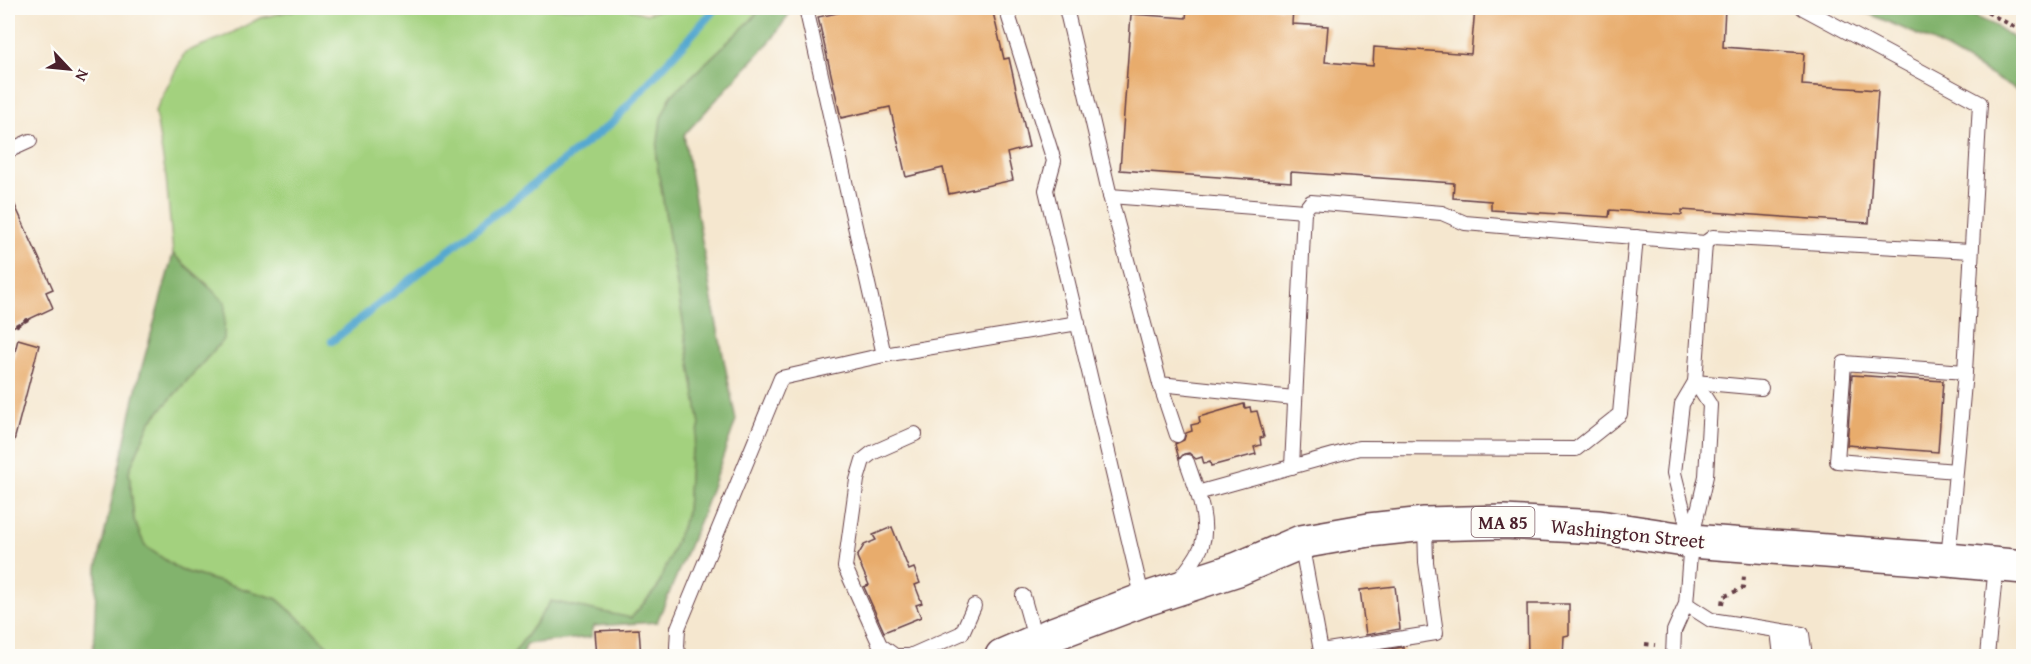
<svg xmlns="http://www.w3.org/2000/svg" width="2031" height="664" viewBox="0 0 2031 664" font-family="'Gentium Book Plus',serif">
<rect width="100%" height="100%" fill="#fdfcf7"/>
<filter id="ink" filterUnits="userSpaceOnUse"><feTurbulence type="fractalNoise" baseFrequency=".0167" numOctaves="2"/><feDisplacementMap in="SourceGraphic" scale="12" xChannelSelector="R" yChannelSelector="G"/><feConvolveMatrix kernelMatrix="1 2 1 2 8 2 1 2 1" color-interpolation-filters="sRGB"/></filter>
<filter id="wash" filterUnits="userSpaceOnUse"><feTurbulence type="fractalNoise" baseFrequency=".008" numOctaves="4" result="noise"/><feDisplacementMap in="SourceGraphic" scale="24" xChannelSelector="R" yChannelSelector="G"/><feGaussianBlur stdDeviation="1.35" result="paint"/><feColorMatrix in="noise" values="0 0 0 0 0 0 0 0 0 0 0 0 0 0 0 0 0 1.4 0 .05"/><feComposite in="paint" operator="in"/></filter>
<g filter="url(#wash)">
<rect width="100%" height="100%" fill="#f5e7cf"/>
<polygon fill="#a3d17e" stroke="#767854" stroke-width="1.5" points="303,8 626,8 646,14 666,8 761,8 752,19 671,96 656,157 700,425 690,460 687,513 658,587 631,618 551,601 512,656 337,656 311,629 277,599 180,570 145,546 134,520 129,471 150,422 224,339 208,285 173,254 166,177 155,111 185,52 226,36 260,18"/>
<g fill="#82b36d" stroke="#66694c" stroke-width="1.5">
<polygon points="761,8 793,8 773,38 684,135 712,300 736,420 702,515 657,622 594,626 591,637 526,644 522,656 512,656 551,601 631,618 658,587 687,513 690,460 700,425 656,157 661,118 671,96 752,19"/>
<polygon points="1856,8 1956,8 1994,25 2023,45 2023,94 1932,41"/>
<polygon points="173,254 225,302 224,339 150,422 129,471 134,520 145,546 180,570 277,599 311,629 337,656 93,656 97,568 137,385"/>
</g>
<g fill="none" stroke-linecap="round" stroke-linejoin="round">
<polyline stroke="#55a8d0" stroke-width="8" points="332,341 613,122 716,8"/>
</g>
<g id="blocks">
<g fill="#e8ac6c">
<polygon points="861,8 992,8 1004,59 1009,58 1029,147 1007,153 1013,180 949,194 943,168 906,177 890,107 841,118 818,17"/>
<polygon points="1187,8 1293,8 1292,24 1328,26 1325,62 1373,66 1374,47 1471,54 1475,8 1725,8 1723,47 1804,53 1802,85 1878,90 1869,223 1682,210 1682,215 1610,210 1609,217 1491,210 1491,201 1453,198 1454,183 1291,172 1291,182 1120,170 1131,14 1186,18"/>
<polygon points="8,190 53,289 46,292 53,308 8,329"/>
<polygon points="18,339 39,345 14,441 8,441 8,380"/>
<polygon points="1852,375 1943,381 1938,452 1847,445"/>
<polygon points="1244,404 1245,408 1250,407 1251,412 1257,411 1264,437 1260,438 1261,445 1254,447 1256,454 1211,466 1210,462 1204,464 1202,457 1196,459 1189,453 1184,454 1179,459 1175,444 1184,440 1186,433 1192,431 1191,425 1200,423 1199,417"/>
<polygon points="892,527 909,570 914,568 920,583 915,585 922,603 916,605 921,617 884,632 864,587 869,585 857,557 864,545 876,540 873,535"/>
<polygon points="1395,586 1400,629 1366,635 1360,590"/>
<polygon points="1527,604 1569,604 1569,635 1564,636 1563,657 1528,657"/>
<polygon points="639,629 641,657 597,657 595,631"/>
<polygon points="1403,647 1404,657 1368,657 1368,653"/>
</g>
</g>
</g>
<g filter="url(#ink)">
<use href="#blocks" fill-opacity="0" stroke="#643d44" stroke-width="1.5"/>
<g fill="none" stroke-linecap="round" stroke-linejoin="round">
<defs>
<g id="lane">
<polyline points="806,8 884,355"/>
<polyline points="1006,8 1054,161 1046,190 1143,600"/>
<polyline points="1066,8 1110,196 1304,211 1311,202 1442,213 1465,223 1705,243 1713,237 1971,251"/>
<polyline points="1803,8 1980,103 1965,372 1948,560"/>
<polyline points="8,151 30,141"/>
<polyline points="1110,196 1160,384 1294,398"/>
<polyline points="1695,382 1710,405 1706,476 1691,541 1674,473 1682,404 1695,382 1705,243"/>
<polyline points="1695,382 1761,388"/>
<polyline points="1160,384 1177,435"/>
<polyline points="1292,467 1304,211"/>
<polyline points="1956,471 1837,461 1844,363 1965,372"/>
<polyline points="1197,493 1359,448 1576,449 1620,414 1636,237"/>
<polyline points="1301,542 1321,651 1436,633 1426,562 1425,524"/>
<path d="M1178,581C1187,570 1197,558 1202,545C1210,519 1195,486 1187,462"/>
<polyline points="1023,596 1036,642"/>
<polyline points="1686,604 1711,620 1802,634 1805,656"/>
<polyline points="1778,631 1781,656"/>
<polyline points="1789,632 1793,656"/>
<polyline points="1053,634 1059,656"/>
<polyline points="679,656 677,647 678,628 781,378 884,355 1078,323"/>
<polyline points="907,656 895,656 880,645 845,567 857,480 863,460 872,453 915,434"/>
<polyline points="910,656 962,633 974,606"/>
<polyline points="1673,656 1674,631 1686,604 1691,541"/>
<polyline points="1987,656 1996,565"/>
</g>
<polyline id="primary" points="1002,656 1053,634 1143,600 1238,569 1301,542 1369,530 1425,524 1504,522 1599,527 1691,541 1948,560 2024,567"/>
</defs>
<use href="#lane" stroke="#643d44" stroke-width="16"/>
<use href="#primary" stroke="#643d44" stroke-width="36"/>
<g stroke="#643d44" stroke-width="4" stroke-dasharray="4.5 4.5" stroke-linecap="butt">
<polyline points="1979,8 2024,32"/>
<polyline points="8,330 30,318"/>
<polyline points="1722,604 1723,597 1743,588 1744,576"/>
<polyline points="1645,644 1655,645"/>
</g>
<use href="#lane" stroke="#fff" stroke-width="14"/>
<use href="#primary" stroke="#fff" stroke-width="33"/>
</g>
</g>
<g text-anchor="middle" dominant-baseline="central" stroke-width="4.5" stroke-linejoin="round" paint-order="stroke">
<rect fill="#fdfcf7" stroke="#806168" stroke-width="1.5" x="1471.5" y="507" width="63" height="30" rx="4.5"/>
<g font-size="18" font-weight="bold" fill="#4a1f2b">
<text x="1503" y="522">MA 85</text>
</g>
<g font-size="20" fill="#4a1f2b" stroke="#fdfcf7">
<text transform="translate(1628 533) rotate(6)">Washington Street</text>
</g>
</g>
<rect width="2031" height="664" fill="none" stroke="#fdfcf7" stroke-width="30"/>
<g transform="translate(69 69) rotate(116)" stroke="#fdfcf7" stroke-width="4.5" paint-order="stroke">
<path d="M0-4.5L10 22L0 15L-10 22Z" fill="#4a1f2b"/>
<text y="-9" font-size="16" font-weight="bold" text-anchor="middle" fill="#4a1f2b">N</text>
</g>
</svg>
